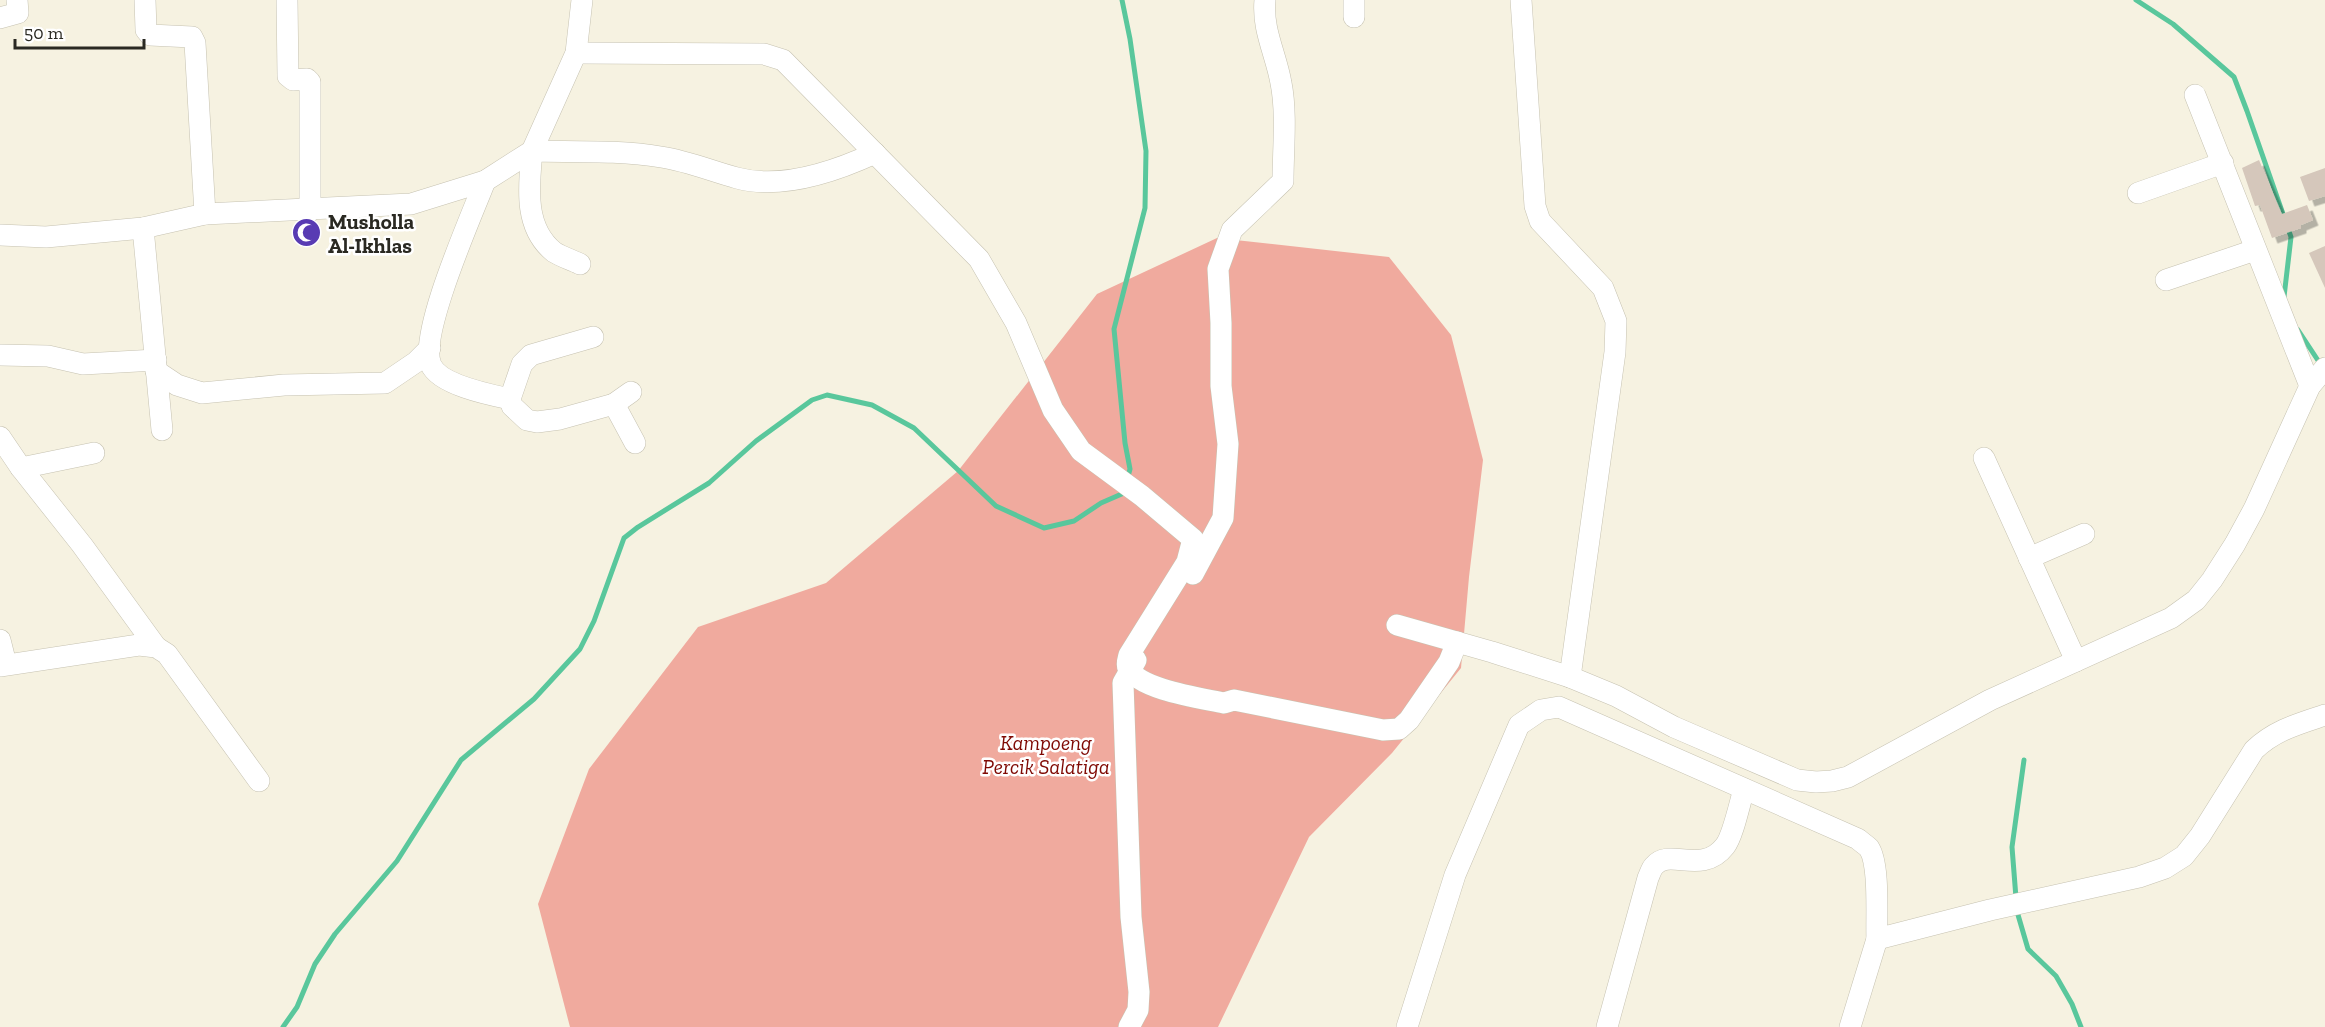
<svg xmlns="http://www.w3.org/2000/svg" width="2325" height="1027" viewBox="0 0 2325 1027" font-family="'Zilla Slab',serif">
<defs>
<filter id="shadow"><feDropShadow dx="5.5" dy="5.5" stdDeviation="0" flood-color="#0004"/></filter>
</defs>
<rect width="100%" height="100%" fill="#f6f2e1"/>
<polygon fill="#f0aa9e" points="1217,238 1389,257 1451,335 1483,460 1469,577 1461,668 1392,753 1309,837 1218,1027 570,1027 538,904 589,769 698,627 826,583 958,471 1097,294"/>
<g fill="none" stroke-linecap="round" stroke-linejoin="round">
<g stroke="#59c79c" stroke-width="5">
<polyline points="1122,0 1130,39 1146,151 1145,208 1114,329 1125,443 1130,469 1127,480"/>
<polyline points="2136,0 2173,24 2234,77 2247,111 2291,237 2284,297"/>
<polyline points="2298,330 2321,365"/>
<polyline points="2016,898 2012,847 2024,760"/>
<polyline points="2016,908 2028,949 2056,976 2072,1004 2081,1027"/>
<polyline points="283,1027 297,1007 315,964 335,934 397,861 461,760 534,699 580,649 594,621 624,538 638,527 709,483 756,441 812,400 827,395 872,405 914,428 996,506 1044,528 1074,521 1101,503 1124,493 1125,489"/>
</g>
</g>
<g fill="#d5c7bb" filter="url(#shadow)">
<polygon points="2259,160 2282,214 2307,205 2313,220 2301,225 2301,228 2272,238 2260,205 2255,206 2242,168"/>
<polygon points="2325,168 2325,196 2309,201 2300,177"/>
<polygon points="2325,246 2325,288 2309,253"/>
</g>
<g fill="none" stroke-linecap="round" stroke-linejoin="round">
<defs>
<g id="minor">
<polyline points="145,0 146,30 150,35 192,37 195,43 205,214"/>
<polyline points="287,0 288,76 293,80 307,79 310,82 310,211"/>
<polyline points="1354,0 1354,17"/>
<polyline points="1521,0 1535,206 1540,221 1603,288 1616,321 1615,352 1570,677"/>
<polyline points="0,18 18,13 17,0"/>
<path d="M576,53L764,54L783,60L979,259L1016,323L1053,410L1081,451L1142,496L1193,539L1187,562L1129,655C1128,659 1126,664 1128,668C1140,690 1201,698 1224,703L1234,700L1383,730L1399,729L1409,720L1449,662L1457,642"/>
<polyline points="2195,95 2310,386"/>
<path d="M485,181C472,215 418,335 431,365C440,385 491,395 510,399"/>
<polyline points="2138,193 2223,163"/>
<polyline points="143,228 162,430"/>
<polyline points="0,235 46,237 143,228 205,214 411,204 485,181 532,151 576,53 582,0"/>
<path d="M580,264C572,260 562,257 554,252C523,227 529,185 532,151C574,152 620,150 661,157C688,161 711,171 737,178C782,190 834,172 875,153"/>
<polyline points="2166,280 2255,250"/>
<polyline points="593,337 531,355 522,364 510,399 512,406 527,420 537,422 560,419 614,404 631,392"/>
<polyline points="0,355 48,356 83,364 156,360"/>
<polyline points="156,371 177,385 202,393 284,385 385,383 416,362 430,348"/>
<polyline points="614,404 635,443"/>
<polyline points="0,437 21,468 82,545 156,647"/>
<polyline points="1984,458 2076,661"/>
<polyline points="21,468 94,453"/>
<polyline points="2029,558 2084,534"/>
<path d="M1193,574L1223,518L1228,444L1221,386V323L1218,269L1232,230L1283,181C1283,151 1287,113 1281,83C1276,54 1262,30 1265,0"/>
<polyline points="1397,625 1492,652 1570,677 1616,696 1674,727 1797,780 1816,782 1832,781 1848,777 1990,700 2171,618 2196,600 2212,580 2235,544 2254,509 2310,386 2325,368"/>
<polyline points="0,640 6,664"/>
<polyline points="0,666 139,645 156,647 167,654 259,781"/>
<polyline points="1129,1027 1138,1010 1139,992 1131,917 1123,683 1136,660"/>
<path d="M1407,1027L1455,875L1519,725L1541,710L1559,707L1858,839C1861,842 1866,845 1869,848C1880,865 1876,918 1877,939L1990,910L2139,877L2165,868L2184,856L2200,836L2254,750C2275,730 2298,724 2325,715"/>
<path d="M1607,1027L1648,878C1650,874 1651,869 1654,866C1669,847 1702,876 1725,846C1733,836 1740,802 1744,789"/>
<polyline points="1850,1027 1877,939"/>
</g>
</defs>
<use href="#minor" stroke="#c6c2b1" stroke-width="22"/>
<use href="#minor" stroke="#fff" stroke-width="21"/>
</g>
<defs>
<symbol id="mosque-disc" viewBox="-11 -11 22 22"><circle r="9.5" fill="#583bb3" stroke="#fff"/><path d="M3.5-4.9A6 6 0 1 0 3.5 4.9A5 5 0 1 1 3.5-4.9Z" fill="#fff"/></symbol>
</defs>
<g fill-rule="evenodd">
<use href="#mosque-disc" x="290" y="216" width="33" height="33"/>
</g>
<g text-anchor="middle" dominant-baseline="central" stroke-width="5" stroke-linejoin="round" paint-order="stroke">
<g font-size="21" font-weight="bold" fill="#2a2922" stroke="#fff" text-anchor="start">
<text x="328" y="221">Musholla<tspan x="328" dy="24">Al-Ikhlas</tspan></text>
</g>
<g font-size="21" font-style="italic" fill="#7f0903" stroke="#fff">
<text x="1046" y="742">Kampoeng<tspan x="1046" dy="24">Percik Salatiga</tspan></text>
</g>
</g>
<path d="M15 39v9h129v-9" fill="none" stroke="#2a2922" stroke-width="3"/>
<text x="24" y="39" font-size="18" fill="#2a2922" stroke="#ffffff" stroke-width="4.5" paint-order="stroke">50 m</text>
</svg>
